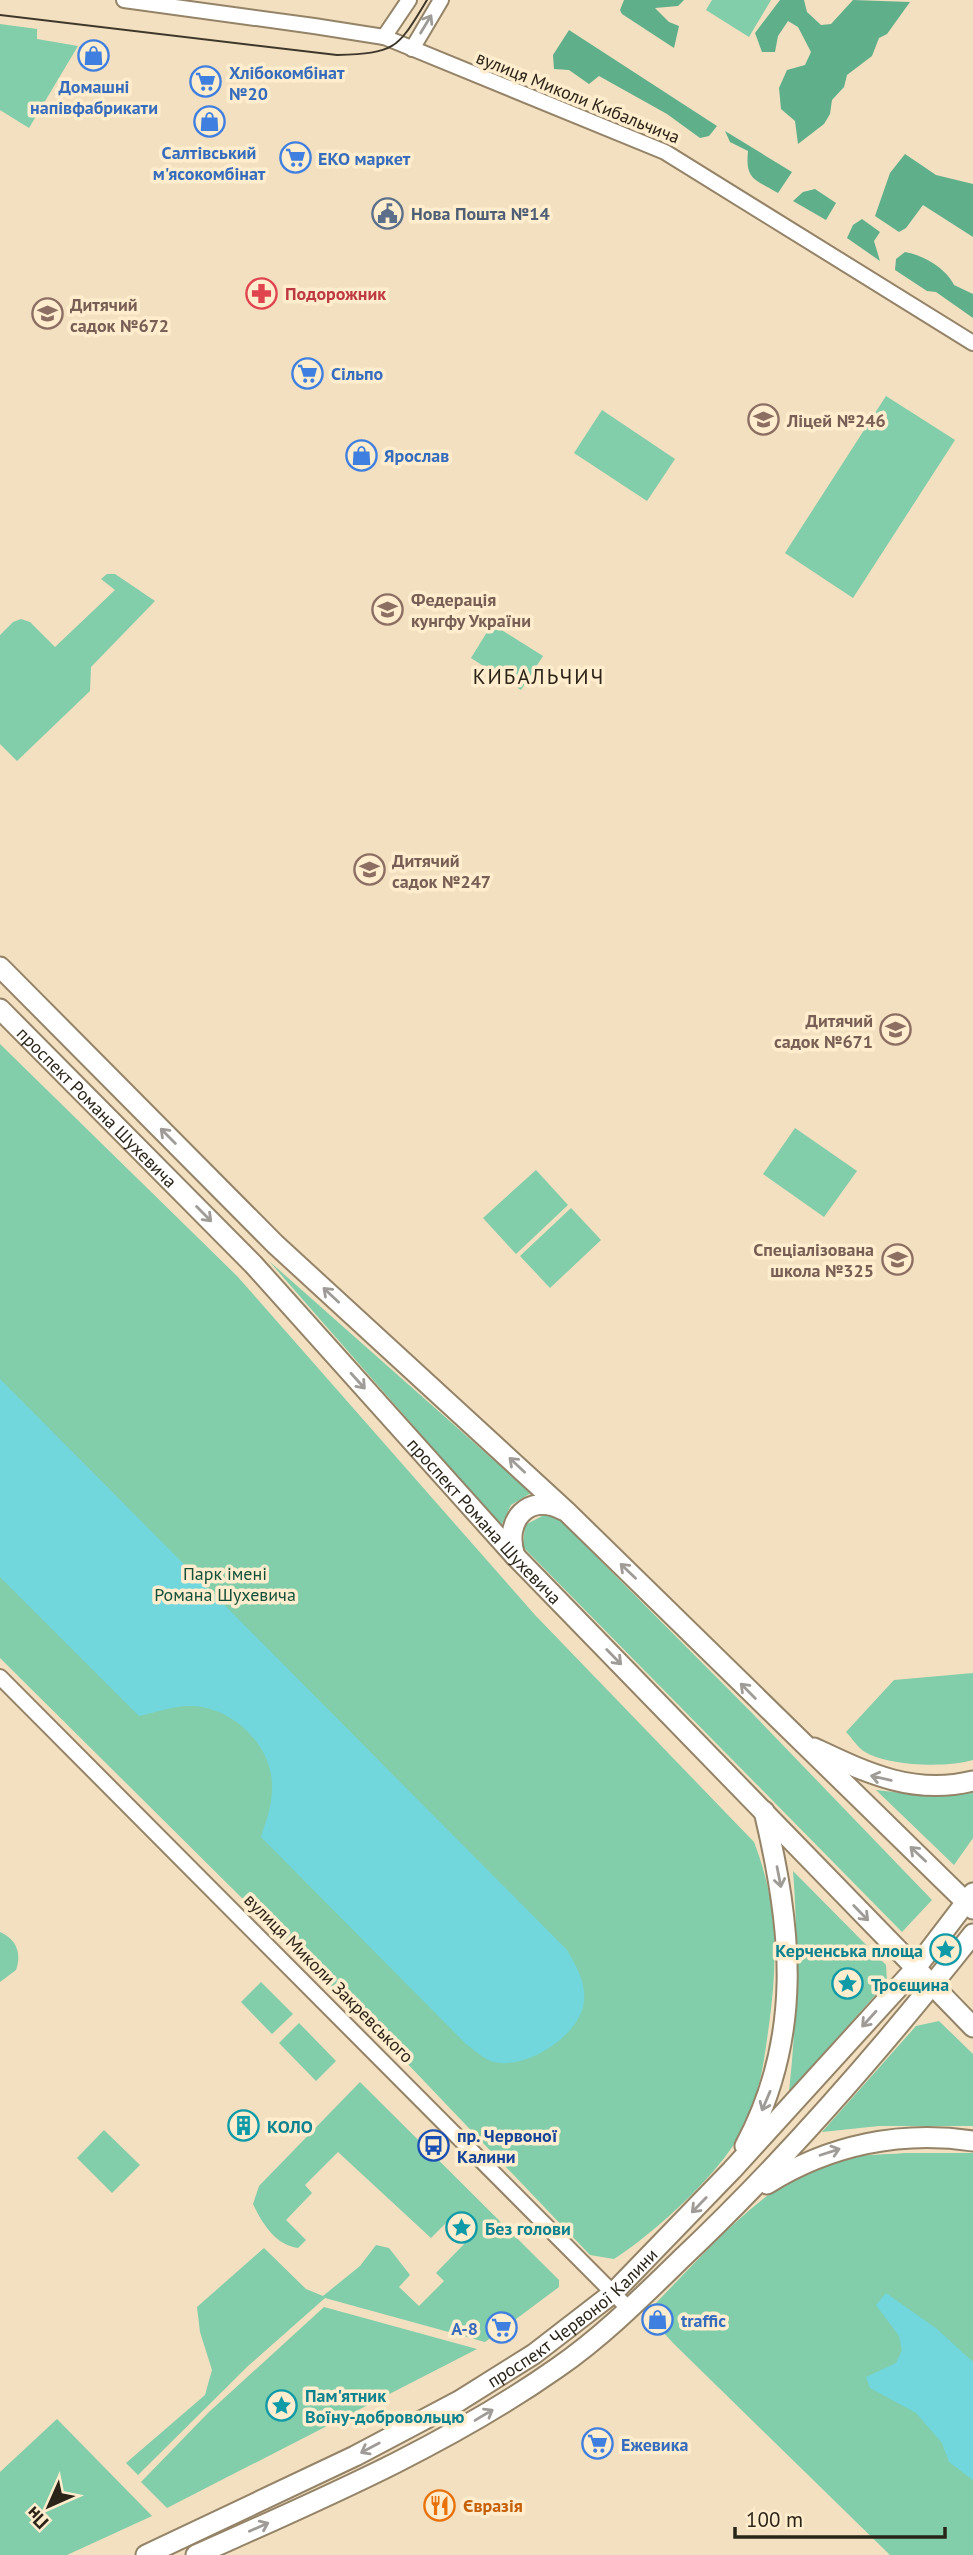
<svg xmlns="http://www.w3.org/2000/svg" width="973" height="2555" viewBox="0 0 973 2555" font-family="'PT Sans',sans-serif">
<rect width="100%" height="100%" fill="#f2e0c1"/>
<g fill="#82cdaa">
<polygon points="712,0 771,0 749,37 706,10"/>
<polygon points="0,24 37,29 37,39 78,46 29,128 0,110"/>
<polygon points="886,396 955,440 853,598 785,553"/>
<polygon points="602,410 675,459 647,501 574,453"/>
<polygon points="107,574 115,574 155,601 91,667 90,691 17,761 0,744 0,635 13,622 21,619 30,622 55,647 115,590 101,579"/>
<polygon points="492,624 543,656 521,690 471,658"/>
<path d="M0,1044L237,1276L535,1615L754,1842C778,1904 778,1960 769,2025C764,2061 760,2094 744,2127C723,2171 655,2233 614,2259L590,2255L383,2038L0,1658Z"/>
<polygon points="795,1128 857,1171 824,1217 763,1174"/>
<polygon points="536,1170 568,1205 516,1254 483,1218"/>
<polygon points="571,1208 601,1240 550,1288 520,1256"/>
<polygon points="269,1261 531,1493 511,1505 501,1526"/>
<polygon points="544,1515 558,1518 751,1712 932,1900 902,1932 523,1547 525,1525"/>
<path d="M973,1673V1760C947,1768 888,1766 865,1752C858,1748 852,1738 846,1732L894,1680Z"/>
<polygon points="876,1790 919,1795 973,1793 973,1838 954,1865"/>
<path d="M793,1871L886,1965L887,1982L789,2092C797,2018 799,1945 793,1871Z"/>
<path d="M0,1932C16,1939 22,1953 16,1970L0,1982Z"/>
<polygon points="261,1982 293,2014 272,2034 241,2002"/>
<polygon points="939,2021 973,2054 973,2126 879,2126 822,2132 916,2026"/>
<polygon points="299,2023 336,2061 316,2081 279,2043"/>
<path d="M360,2082L559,2280V2287L485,2342L325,2298L248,2366L138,2475L126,2463L205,2395L212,2370L200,2332L197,2307L264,2248L306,2289L323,2296L360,2266L376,2245L389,2248L410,2275L399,2287L419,2306L444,2281L436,2273L470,2238L451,2218L431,2238L338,2152L305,2185L312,2193L286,2220L306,2240L298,2248C275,2245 262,2223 253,2204L259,2186Z"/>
<polygon points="104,2130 140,2165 112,2193 77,2158"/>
<path d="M904,2153H973V2555H890L673,2343L646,2313C699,2261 766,2176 839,2159C859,2154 883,2155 904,2153Z"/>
<polygon points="324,2307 477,2349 167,2508 141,2482 209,2412"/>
<polygon points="57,2419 152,2516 67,2555 0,2555 0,2472"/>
</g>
<g fill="#60af8b">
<polygon points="624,0 684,0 678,6 655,8 669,22 679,26 674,48 622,14 620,10"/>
<polygon points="780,0 804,0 807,12 821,25 831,24 853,0 910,2 887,34 879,38 872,56 847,75 844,87 832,100 830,114 824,124 798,144 795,121 781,109 779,88 787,70 805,65 811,52 798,27 788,21 778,36 775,52 762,52 755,33"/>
<polygon points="569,30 717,126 709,136 700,138 667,114 599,76 589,84 569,70 554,69 553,55"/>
<path d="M725,131L792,172L778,193C755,179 745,180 748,151L730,142Z"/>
<polygon points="905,154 936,175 973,184 973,237 923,205 906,228 899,232 875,216 890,173"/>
<polygon points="815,189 836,203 826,220 793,201 803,192"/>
<polygon points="862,219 880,232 874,241 880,261 847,238 853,225"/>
<path d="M905,252C923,255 946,268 954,285L973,294V318L936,292L927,291L895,270L896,259Z"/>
</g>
<g fill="#71d7dd">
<path d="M0,1379L567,1950C576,1966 586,1982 584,2001C581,2035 527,2070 494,2062C485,2060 474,2050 466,2044L261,1837C266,1821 272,1806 272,1789C274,1747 234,1708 193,1706C175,1705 157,1712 139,1716L0,1577Z"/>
<polygon points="886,2293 937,2329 973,2362 973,2480 949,2462 942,2443 916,2413 870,2388 866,2377 896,2363 902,2350 899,2336 876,2305"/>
</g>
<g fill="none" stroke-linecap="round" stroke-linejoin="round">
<defs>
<g id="minor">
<polyline points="124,0 314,26 384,37 399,43 665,152 973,343"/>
<polyline points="384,37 409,0"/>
<polyline points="412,49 441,0"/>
<polyline points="0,1677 629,2309"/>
</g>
<g id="major">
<polyline points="0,967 275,1244 567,1512 973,1909"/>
<path id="s1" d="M0,1009L253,1264L515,1556L973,2027"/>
<path d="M515,1556C503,1521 528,1492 563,1510"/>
<path d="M814,1748C865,1772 913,1796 973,1781"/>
<path d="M745,2146C804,2035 792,1928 764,1811"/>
<path d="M767,2184C829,2145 901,2130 973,2141"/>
<path id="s2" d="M146,2555L355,2456L459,2401L534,2354L613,2293L732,2170L915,1969L973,1893"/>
<path d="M196,2555C319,2500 446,2446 557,2368C602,2337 641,2298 680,2260C786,2160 882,2049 973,1934"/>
</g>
</defs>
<use href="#minor" stroke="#948367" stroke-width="18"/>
<use href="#major" stroke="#948367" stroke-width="23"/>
<use href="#minor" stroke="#fff" stroke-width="14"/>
<use href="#major" stroke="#fff" stroke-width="19"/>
<path stroke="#3f382a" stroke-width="2" d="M0,15L337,55C397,53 397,49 427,0"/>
</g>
<defs><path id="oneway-shaft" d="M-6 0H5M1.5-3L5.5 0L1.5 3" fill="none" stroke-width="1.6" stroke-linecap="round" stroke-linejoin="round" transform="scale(1.75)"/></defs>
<g stroke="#9f9c97">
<use href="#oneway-shaft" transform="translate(426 24) rotate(-59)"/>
<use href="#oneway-shaft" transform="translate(168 1136) rotate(-135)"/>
<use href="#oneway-shaft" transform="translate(204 1214) rotate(45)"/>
<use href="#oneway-shaft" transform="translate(331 1295) rotate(-137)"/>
<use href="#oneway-shaft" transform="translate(358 1381) rotate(48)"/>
<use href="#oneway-shaft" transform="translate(517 1465) rotate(-137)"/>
<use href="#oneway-shaft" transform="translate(628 1571) rotate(-136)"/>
<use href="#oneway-shaft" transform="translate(614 1657) rotate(46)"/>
<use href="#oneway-shaft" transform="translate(748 1691) rotate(-135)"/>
<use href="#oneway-shaft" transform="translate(881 1778) rotate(-167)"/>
<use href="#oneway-shaft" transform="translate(918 1854) rotate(-137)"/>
<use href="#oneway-shaft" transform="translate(779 1877) rotate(79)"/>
<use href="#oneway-shaft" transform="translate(861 1913) rotate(46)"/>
<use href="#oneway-shaft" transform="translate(869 2019) rotate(132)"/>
<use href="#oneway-shaft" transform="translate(766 2101) rotate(113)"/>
<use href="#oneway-shaft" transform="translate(830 2152) rotate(-18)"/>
<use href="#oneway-shaft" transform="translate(699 2205) rotate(134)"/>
<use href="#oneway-shaft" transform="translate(484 2415) rotate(-31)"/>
<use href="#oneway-shaft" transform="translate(370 2448) rotate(152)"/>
<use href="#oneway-shaft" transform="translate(259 2527) rotate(-24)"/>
</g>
<defs>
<symbol id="shop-ring" viewBox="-11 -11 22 22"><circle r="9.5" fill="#ffedce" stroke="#3f7fe0" stroke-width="1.5"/><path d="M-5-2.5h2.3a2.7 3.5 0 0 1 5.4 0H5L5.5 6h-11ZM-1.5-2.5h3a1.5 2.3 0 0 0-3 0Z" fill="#3f7fe0"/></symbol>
<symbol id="supermarket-ring" viewBox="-11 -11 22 22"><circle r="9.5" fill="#ffedce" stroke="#3f7fe0" stroke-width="1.5"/><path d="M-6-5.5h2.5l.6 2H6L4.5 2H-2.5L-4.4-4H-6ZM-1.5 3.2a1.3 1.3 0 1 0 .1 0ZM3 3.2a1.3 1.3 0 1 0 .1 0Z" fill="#3f7fe0"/></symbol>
<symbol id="civic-ring" viewBox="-11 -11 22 22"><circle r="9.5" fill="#ffedce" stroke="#5c6f8a" stroke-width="1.5"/><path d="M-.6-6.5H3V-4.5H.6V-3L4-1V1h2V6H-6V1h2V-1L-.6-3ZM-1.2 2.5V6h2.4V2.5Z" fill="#5c6f8a"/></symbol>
<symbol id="pharmacy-ring" viewBox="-11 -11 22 22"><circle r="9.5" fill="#ffedce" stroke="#e0444e" stroke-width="1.5"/><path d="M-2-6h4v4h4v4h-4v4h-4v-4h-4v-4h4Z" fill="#e0444e"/></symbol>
<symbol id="school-ring" viewBox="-11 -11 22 22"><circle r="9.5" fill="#ffedce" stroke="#8d6e63" stroke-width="1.5"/><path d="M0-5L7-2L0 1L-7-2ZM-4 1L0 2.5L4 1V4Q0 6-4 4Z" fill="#8d6e63"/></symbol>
<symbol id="sight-ring" viewBox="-11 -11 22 22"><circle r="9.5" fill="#ffedce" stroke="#0f9aa8" stroke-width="1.5"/><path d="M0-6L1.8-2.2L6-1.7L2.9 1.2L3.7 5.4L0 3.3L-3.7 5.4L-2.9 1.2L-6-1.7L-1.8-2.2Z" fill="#0f9aa8"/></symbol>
<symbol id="building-ring" viewBox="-11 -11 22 22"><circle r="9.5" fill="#ffedce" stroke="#0f9aa8" stroke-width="1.5"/><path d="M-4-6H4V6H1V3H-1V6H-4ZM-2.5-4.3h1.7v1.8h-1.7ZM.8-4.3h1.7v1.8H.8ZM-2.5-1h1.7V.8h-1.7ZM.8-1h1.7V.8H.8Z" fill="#0f9aa8"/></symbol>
<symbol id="bus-ring" viewBox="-11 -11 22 22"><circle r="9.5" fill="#ffedce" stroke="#1a4fb4" stroke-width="1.5"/><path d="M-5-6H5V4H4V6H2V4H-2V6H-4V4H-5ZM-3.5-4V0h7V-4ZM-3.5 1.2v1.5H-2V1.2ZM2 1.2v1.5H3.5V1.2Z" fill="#1a4fb4"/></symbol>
<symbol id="restaurant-ring" viewBox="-11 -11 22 22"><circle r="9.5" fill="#ffedce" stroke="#e8710a" stroke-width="1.5"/><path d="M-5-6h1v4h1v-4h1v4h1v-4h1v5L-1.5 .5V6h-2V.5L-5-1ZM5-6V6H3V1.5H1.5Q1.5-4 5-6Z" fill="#e8710a"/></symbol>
</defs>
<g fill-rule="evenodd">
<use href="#shop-ring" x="76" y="38" width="35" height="35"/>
<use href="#supermarket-ring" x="188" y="64" width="35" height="35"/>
<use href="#shop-ring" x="192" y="104" width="35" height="35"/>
<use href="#supermarket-ring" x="278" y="140" width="35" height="35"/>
<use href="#civic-ring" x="370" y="196" width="35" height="35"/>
<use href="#pharmacy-ring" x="244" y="276" width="35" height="35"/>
<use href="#school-ring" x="30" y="296" width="35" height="35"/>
<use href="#supermarket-ring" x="290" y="356" width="35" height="35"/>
<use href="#school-ring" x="746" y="402" width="35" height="35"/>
<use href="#shop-ring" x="344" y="438" width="35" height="35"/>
<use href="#school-ring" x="370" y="592" width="35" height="35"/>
<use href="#school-ring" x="352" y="852" width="35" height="35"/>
<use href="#school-ring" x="878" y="1012" width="35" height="35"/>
<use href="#school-ring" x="880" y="1242" width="35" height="35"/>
<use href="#sight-ring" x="928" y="1932" width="35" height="35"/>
<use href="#sight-ring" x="830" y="1966" width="35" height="35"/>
<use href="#building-ring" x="226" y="2108" width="35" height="35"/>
<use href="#bus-ring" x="416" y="2128" width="35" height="35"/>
<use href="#sight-ring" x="444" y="2210" width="35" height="35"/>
<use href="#shop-ring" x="640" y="2302" width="35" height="35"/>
<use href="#supermarket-ring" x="484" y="2310" width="35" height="35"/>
<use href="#sight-ring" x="264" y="2388" width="35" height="35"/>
<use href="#supermarket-ring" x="580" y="2426" width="35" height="35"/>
<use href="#restaurant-ring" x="422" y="2488" width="35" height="35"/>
</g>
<g text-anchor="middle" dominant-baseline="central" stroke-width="7" stroke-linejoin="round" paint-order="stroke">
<g font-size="18" font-weight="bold" fill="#366cbe" stroke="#ffedce" text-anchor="start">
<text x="229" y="72">Хлібокомбінат<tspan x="229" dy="21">№20</tspan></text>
<text x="94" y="86" text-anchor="middle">Домашні<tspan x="94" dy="21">напівфабрикати</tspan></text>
<text x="209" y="152" text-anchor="middle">Салтівський<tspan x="209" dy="21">м'ясокомбінат</tspan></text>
<text x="318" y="158">ЕКО маркет</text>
<text x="331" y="373">Сільпо</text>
<text x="384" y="455">Ярослав</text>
<text x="681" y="2320">traffic</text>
<text x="478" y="2328" text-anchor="end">А-8</text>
<text x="621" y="2444">Ежевика</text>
</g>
<g font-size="18" fill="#2a2418" stroke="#ffedce">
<text transform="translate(578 97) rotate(22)">вулиця Миколи Кибальчича</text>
<text stroke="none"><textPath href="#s1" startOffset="138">проспект Романа Шухевича</textPath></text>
<text stroke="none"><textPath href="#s1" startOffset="705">проспект Романа Шухевича</textPath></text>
<text transform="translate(329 1978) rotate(45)">вулиця Миколи Закревського</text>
<text stroke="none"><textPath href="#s2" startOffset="490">проспект Червоної Калини</textPath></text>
</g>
<g font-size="18" font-weight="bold" fill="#4e5e75" stroke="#ffedce" text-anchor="start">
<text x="411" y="213">Нова Пошта №14</text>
</g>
<g font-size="18" font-weight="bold" fill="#be3a42" stroke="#ffedce" text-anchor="start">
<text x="285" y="293">Подорожник</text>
</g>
<g font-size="18" font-weight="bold" fill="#785e54" stroke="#ffedce" text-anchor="start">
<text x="70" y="304">Дитячий<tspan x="70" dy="21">садок №672</tspan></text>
<text x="787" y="420">Ліцей №246</text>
<text x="411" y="599">Федерація<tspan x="411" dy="21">кунгфу України</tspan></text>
<text x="392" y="860">Дитячий<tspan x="392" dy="21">садок №247</tspan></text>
<text x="873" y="1020" text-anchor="end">Дитячий<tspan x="873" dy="21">садок №671</tspan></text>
<text x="874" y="1249" text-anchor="end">Спеціалізована<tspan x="874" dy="21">школа №325</tspan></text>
</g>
<g font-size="18" fill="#105038" stroke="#ffedce">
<text x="225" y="1573">Парк імені<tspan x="225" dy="21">Романа Шухевича</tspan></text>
</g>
<g font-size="18" font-weight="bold" fill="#0d838f" stroke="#ffedce" text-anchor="start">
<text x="923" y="1950" text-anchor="end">Керченська площа</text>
<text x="871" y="1984">Троєщина</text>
<text x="267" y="2126">КОЛО</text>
<text x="485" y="2228">Без голови</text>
<text x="305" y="2395">Пам'ятник<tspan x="305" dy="21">Воїну-добровольцю</tspan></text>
</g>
<g font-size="18" font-weight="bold" fill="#164399" stroke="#ffedce" text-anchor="start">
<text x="457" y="2135">пр. Червоної<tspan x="457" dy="21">Калини</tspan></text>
</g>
<g font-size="18" font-weight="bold" fill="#c56008" stroke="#ffedce" text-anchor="start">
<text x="463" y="2505">Євразія</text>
</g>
<g font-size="21" letter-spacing="2" fill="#2a2418" stroke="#ffedce">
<text x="539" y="676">КИБАЛЬЧИЧ</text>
</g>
</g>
<g transform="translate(49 2506) rotate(225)" stroke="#ffedce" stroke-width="5" paint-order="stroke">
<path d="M0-5L12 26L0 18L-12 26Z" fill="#2a2418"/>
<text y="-10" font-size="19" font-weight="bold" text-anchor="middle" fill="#2a2418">Пн</text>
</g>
<path d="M735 2527v10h210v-10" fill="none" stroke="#2a2418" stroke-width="3.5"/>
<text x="746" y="2527" font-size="21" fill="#2a2418" stroke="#ffedce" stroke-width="5" paint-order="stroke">100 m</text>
</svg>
